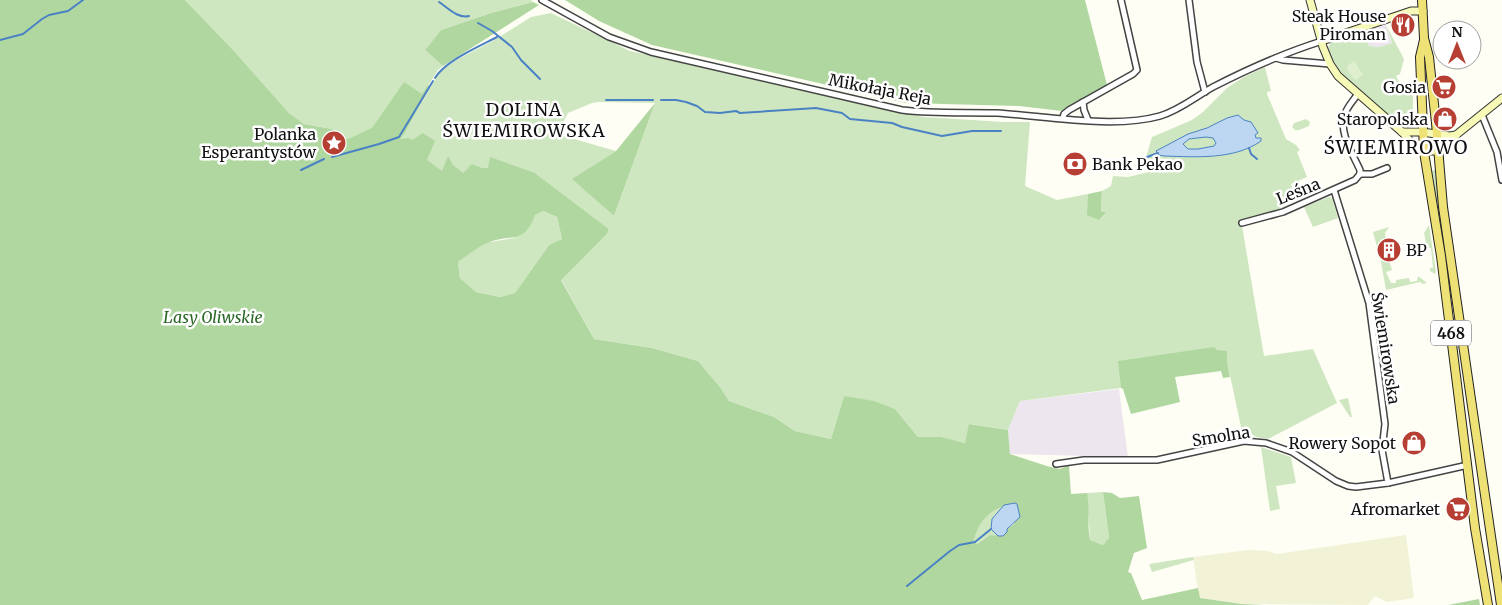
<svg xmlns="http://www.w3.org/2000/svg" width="1502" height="605" viewBox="0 0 1502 605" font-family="Merriweather,serif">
<rect width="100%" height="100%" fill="#fefef5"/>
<g fill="#eee6ee">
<polygon points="1386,25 1392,43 1379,47 1369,46 1364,32"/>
<polygon points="1119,389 1128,457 1010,454 1008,430 1020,401"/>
</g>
<polygon fill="#f2f3d6" points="1406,535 1414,598 1387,602 1375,596 1368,605 1243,604 1199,598 1193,557 1248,550 1268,551 1277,554"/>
<g fill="#cfe7c0" fill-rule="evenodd">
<polygon points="185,0 531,0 533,2 491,13 441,30 425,50 443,66 438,70 399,131 358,146 332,129 304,124 289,113 235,52"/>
<path d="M551,13L630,51L891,111L924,117L1004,122H1030L1025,186L1057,200L1088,194V215L1106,212H1101L1102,191L1111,186L1113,176L1128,177L1149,172L1147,154L1152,137L1192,120L1203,112L1227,88L1244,77L1265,67L1271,91L1267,92V94L1286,139L1296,145L1300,150L1297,152L1307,177L1291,184L1294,193L1278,200L1281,210L1241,220L1264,356L1313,349L1337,403L1268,439L1256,437L1241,427L1227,361V351L1119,361L1121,388L1020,401L1008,430L970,424L965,443L942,437H918L895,409L844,396L831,439L795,431L774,417L729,401L720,387L698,361L652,348L594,339L561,279L607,234L609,229L535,173L417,182L399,139L404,133L440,71L460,58L491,42L531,17ZM599,102L655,103L614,216L573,179L616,151L557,134L568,113L592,103Z"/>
<path d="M1386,25L1404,59L1400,74L1396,76L1401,85L1403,84L1413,94V117L1408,116L1407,117L1395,115L1389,117C1366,97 1338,78 1328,48L1331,41L1357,32L1360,34L1364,32L1369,46L1379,47L1392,43Z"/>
<polygon points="1306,119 1310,122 1309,126 1299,130 1295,130 1292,127 1294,123"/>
<polygon points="1435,170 1441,215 1438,216 1430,171"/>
<polygon points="1329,197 1332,198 1338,218 1313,227 1304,207"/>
<polygon points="543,211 557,217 562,239 549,245 515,293 500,297 476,292 460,278 458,262 473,250 490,242 514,238 535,215"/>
<polygon points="1429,225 1436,272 1435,274 1430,271 1430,268 1433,268 1431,248 1427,248 1424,233"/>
<polygon points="1389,227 1385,233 1387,247 1384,247 1386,257 1388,257 1392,270 1386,272 1391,283 1396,283 1396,280 1409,278 1410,282 1417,281 1418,276 1427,283 1423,284 1420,282 1386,290 1381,262 1373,232"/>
<polygon points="1348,398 1352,417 1350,417 1339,400"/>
<polygon points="1261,447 1291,457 1296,483 1276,486 1280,509 1270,511"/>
<path d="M1103,492L1109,539L1103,545L1090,540C1089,534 1090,529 1089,523C1088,513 1087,504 1087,493Z"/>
<path d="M1004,505L992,519L991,529L998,536L990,535L976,544L974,541C978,520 986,514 1004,505Z"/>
<polygon points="1193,557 1194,560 1152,572 1149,564"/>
</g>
<g fill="#b1d7a1" fill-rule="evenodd">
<path d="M0,0H185L235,52L289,113L304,124L332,129L348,139L372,128L404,82L422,94L428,85L430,87L404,134L400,139L409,138L412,140L423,133L435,141L427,160L442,171L448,156L453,165L463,173L472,164L482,168H488L490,157L535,173L609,229L607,234L561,280L594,339L652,348L698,361L720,387L729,401L774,417L795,431L831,439L844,396L874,401L895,409L918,437H942L965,443L969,424L1008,430L1010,454L1050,467L1060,469L1069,465L1071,494L1087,493C1090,509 1087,524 1090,540L1103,545L1109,538L1103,492L1112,493L1120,498L1139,496L1147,548L1134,553L1128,572L1131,573L1142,600L1198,588L1200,598L1242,604L1264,605H0ZM543,211L557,217L562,239L549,245L515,293L500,297L476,292L460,278L458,262C468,255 477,247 488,243C510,233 524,246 535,215ZM1015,503L1014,524L1007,529L1003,536L990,535L977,544L974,541C978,519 993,507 1015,503Z"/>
<polygon points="565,0 1085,0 1107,85 1062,111 1019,106 906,103 652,45 599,21"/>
<polygon points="533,2 539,5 443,66 425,50 441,30 491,13"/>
<polygon points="655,103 614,216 572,179 616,151"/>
<polygon points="1102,191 1101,212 1106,212 1099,220 1087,215 1088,194"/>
<polygon points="1214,347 1217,350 1227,351 1227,361 1230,377 1223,378 1221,371 1175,377 1180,402 1131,414 1123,389 1121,388 1118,361"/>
<polygon points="1479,599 1480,605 1447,605 1448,605"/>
</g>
<polygon fill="#e1efd1" points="1354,61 1363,75 1355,80 1346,67"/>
<g fill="#bdd7f2" stroke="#4a82c4" fill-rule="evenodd">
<path d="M1238,115L1244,120L1251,122L1258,133L1255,135L1256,138H1261V141C1234,160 1196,157 1164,156L1159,155L1156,151L1188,134L1207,128L1227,118ZM1206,137L1213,138L1216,143L1214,146L1198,149H1188L1183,144L1189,139Z"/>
<polygon points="1015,503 1017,504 1020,517 1007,529 1007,532 1003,536 998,536 991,529 992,519 1004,505"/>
</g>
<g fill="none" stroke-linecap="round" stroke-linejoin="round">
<g stroke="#4a82c4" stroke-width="2">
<path d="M439,2C448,8 458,19 469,16"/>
<polyline points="478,23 492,31 512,47 521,60 540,79"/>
<polyline points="0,40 23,34 42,19 49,15 68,11 83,0"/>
<path d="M435,78C445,61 480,46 497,37"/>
<polyline points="606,100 653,100"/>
<polyline points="661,100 676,100 686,102 697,106 705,112 720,113 736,111 740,113 816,108 842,113 850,119 892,123 902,127 942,136 972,131 1001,131"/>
<polyline points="1249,148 1251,154 1257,159"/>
<polyline points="332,157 379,144 399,137 433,81"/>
<polyline points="1147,157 1158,153"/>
<polyline points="301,170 324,159"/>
<polyline points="907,586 950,551 959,545 975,542 991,529"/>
</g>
<defs>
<g id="street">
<path d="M542,0L609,37L651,52L902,110C934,114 965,112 997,113C1045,116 1114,129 1160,116C1180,110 1195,97 1213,87C1248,69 1284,53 1322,41"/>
<polyline points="1189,0 1197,62 1205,92"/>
<polyline points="1276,58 1283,60 1330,64"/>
<path d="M1357,95C1353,101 1347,107 1345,114C1338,132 1353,154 1360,170V174"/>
<polyline points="1083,102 1084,110 1088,120"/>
<polyline points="1482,115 1497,152 1502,180"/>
<polyline points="1063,118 1064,114 1069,110 1133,74 1137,70 1121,0"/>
<polyline points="1360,174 1372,174 1387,168"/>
<polyline points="1334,190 1369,303 1385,424 1382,450 1388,483"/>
<polyline points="1242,223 1283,212 1355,180 1360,174"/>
<polyline points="1056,464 1084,460 1157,460 1244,441 1266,443 1292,452 1336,481 1348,486 1356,487 1388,483 1468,465"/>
</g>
<g id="secondary">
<polyline points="1310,0 1323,47 1330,64 1338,76 1402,132 1419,151 1438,151 1444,149 1456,135 1502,98"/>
<polyline points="1322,41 1411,11 1423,11"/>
<polyline points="1402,132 1422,132 1450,136 1456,135"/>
</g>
<g id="primary">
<polyline points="1422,0 1424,38 1429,57 1436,123 1443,207 1501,605"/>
<polyline points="1424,40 1420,57 1424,152 1441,256 1475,528 1488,605"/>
</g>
</defs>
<use href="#street" stroke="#444" stroke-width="8"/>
<use href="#secondary" stroke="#333" stroke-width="9"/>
<use href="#primary" stroke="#222" stroke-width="10"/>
<use href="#street" stroke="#fff" stroke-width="5"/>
<use href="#secondary" stroke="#f7f9b6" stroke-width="7"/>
<use href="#primary" stroke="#eee175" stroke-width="8"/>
</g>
<defs>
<symbol id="restaurant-disc" viewBox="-11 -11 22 22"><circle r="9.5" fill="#b73e32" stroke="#fff"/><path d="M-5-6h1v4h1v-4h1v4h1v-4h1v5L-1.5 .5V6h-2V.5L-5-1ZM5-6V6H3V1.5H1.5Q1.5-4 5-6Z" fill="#fff"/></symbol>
<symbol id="supermarket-disc" viewBox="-11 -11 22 22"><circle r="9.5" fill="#b73e32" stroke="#fff"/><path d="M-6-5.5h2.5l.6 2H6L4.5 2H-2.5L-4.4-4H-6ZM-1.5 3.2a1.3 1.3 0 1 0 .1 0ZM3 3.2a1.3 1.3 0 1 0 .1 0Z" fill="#fff"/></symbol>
<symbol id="shop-disc" viewBox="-11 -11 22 22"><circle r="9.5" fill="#b73e32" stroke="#fff"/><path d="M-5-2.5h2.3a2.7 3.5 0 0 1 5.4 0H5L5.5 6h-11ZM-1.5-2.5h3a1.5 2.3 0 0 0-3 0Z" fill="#fff"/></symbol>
<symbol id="sight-disc" viewBox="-11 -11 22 22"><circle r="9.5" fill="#b73e32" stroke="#fff"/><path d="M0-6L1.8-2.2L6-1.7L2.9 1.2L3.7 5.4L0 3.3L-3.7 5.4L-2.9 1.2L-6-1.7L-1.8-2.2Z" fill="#fff"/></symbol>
<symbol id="bank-disc" viewBox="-11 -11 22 22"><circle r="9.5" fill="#b73e32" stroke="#fff"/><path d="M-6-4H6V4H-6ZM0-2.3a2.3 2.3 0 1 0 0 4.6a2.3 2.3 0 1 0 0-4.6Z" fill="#fff"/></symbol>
<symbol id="building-disc" viewBox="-11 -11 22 22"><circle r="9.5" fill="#b73e32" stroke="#fff"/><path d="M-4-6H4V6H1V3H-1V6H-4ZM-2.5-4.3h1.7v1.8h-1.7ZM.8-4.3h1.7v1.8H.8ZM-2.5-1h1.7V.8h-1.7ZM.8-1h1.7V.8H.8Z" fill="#fff"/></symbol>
</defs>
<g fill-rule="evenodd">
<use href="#restaurant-disc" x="1389" y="11" width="28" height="28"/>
<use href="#supermarket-disc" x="1430" y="73" width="28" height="28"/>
<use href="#shop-disc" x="1431" y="105" width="28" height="28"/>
<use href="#sight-disc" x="320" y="129" width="28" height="28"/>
<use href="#bank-disc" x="1061" y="150" width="28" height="28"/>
<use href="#building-disc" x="1375" y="236" width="28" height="28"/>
<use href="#shop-disc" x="1400" y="429" width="28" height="28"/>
<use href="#supermarket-disc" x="1444" y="495" width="28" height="28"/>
</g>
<g text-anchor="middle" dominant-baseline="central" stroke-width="5" stroke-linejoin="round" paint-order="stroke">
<rect fill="#fff" stroke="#585858" stroke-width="1" x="1431" y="320.5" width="40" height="25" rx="4"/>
<g font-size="15" font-weight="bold" fill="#111">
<text x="1451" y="333">468</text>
</g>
<g font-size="16" fill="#111" stroke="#fff" text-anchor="end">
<text x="1386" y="16">Steak House<tspan x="1386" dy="18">Piroman</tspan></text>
<text x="1426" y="87">Gosia</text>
<text x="1428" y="119">Staropolska</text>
<text x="316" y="134">Polanka<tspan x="316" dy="18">Esperantystów</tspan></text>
<text x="1092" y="164" text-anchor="start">Bank Pekao</text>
<text x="1406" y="250" text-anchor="start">BP</text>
<text x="1396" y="443">Rowery Sopot</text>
<text x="1440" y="509">Afromarket</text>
</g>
<g font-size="16" fill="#111" stroke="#fff">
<text transform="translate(880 89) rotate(11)">Mikołaja Reja</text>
<text transform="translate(1298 191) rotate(-22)">Leśna</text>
<text transform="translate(1386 348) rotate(81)">Świemirowska</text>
<text transform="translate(1221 436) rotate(-9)">Smolna</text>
</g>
<g font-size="16" font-style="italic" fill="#296525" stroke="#fff">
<text x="213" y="317">Lasy Oliwskie</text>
</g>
<g font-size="18" letter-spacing="1" fill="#111" stroke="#fff">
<text x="524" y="109">DOLINA<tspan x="524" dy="21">ŚWIEMIROWSKA</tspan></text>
</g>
<g font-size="19" letter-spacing="1" fill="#111" stroke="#fff">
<text x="1396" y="147">ŚWIEMIROWO</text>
</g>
</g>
<g transform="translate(1457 45)"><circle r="24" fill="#ffffff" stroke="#a0a0a0"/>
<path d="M0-4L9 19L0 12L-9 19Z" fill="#b73e32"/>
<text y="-8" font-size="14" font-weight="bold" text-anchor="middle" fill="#111111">N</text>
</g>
</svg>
